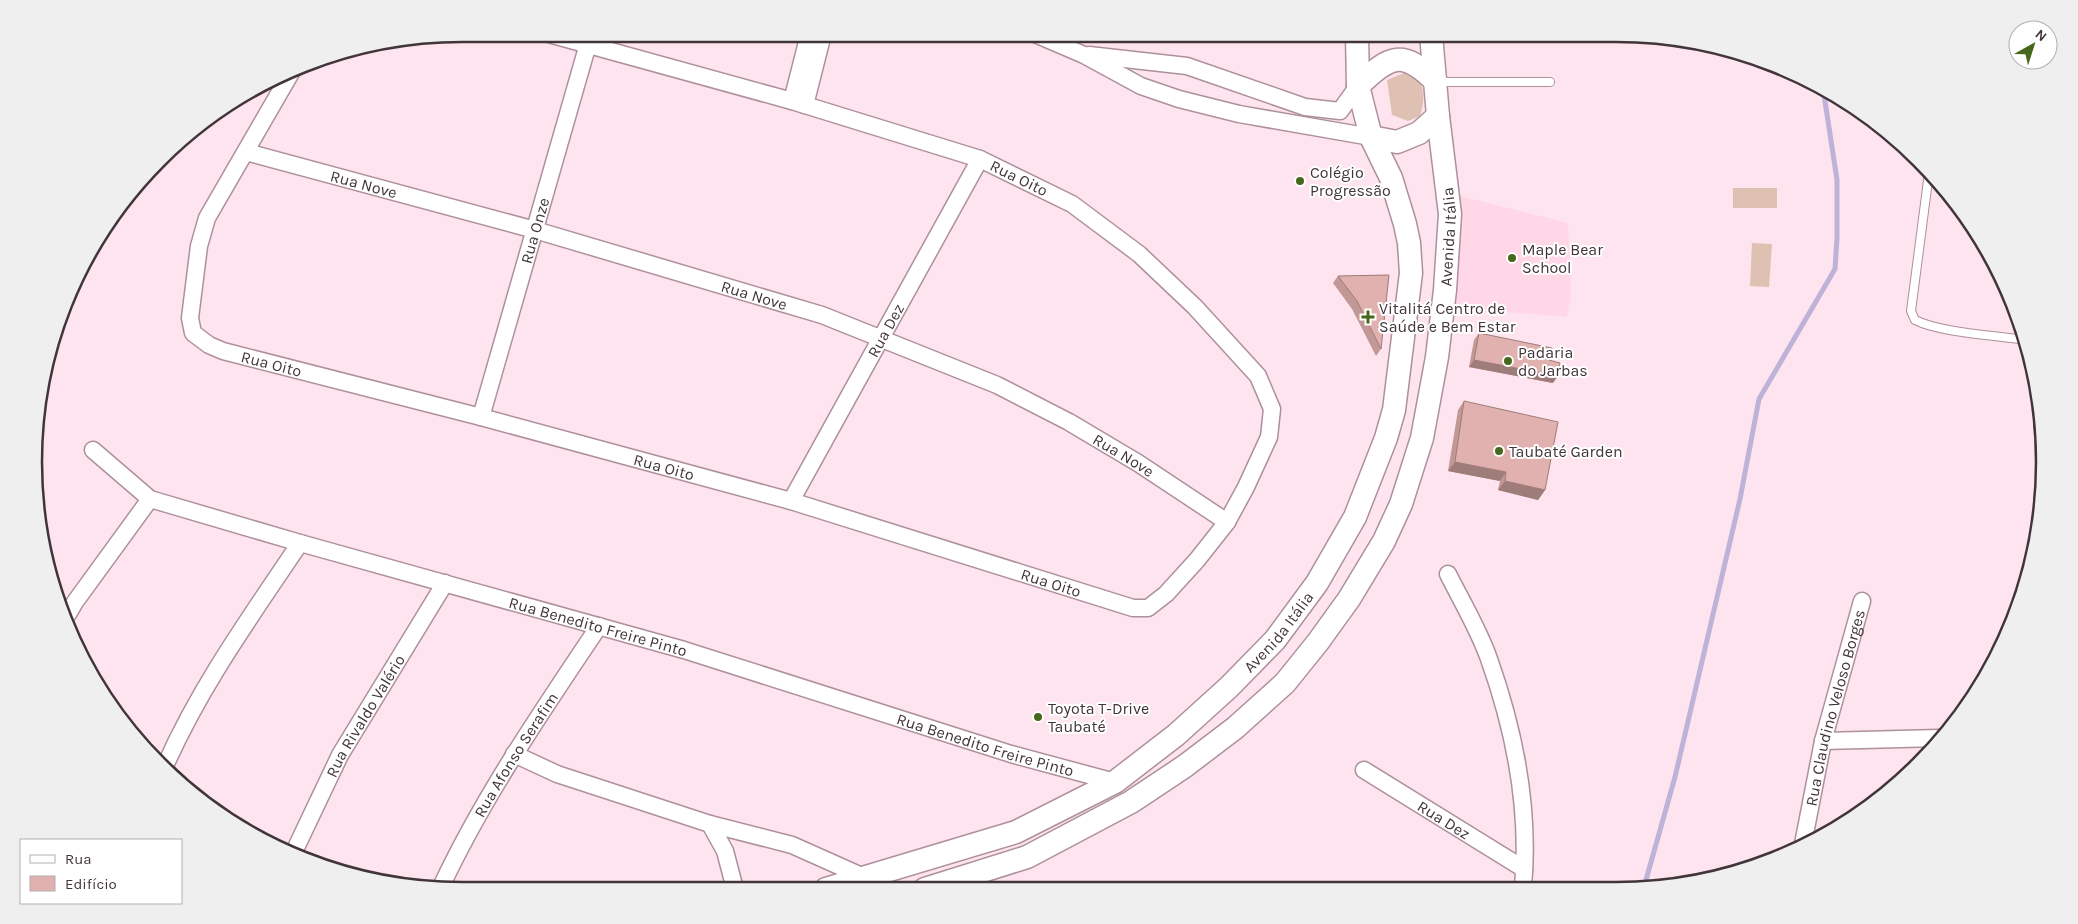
<svg xmlns="http://www.w3.org/2000/svg" width="2078" height="924" viewBox="0 0 2078 924" font-family="Karla,sans-serif">
<rect width="100%" height="100%" fill="#fee4ee"/>
<polygon fill="#ffd7e6" points="1460,196 1568,223 1571,294 1567,317 1451,307"/>
<g fill="#dec1b2">
<path d="M1404,73L1415,74C1425,86 1425,101 1420,116L1408,121L1392,115L1387,80Z"/>
<rect x="1733" y="188" width="44" height="20"/>
<polygon points="1752,243 1772,244 1769,287 1750,286"/>
</g>
<g fill="none" stroke-linecap="round" stroke-linejoin="round">
<polyline stroke="#beb2d9" stroke-width="5" points="1644,887 1675,777 1740,499 1759,399 1835,269 1837,238 1837,180 1823,88"/>
<defs>
<g id="lane">
<polyline points="1437,82 1550,82"/>
<path d="M1929,173L1911,311L1915,320C1941,333 1995,335 2025,340"/>
</g>
<g id="street">
<polyline points="1035,34 1084,55 1141,86 1179,99 1239,114 1371,137"/>
<polyline points="1089,55 1187,66 1305,107 1340,111 1358,86"/>
<path id="s1" d="M292,71L207,218L199,246L190,318L193,333L209,345L223,351L481,417L791,501L1133,608H1148L1166,594L1197,560L1227,522L1246,487L1269,437L1272,409L1258,376L1195,307L1139,254L1072,204L980,159L792,101L549,34"/>
<polyline points="792,101 809,34"/>
<polyline points="805,105 823,34"/>
<path id="s2" d="M246,152L535,230L822,315L997,385L1069,422L1138,463L1227,522"/>
<path id="s3" d="M481,417L588,44"/>
<path id="s4" d="M93,450L150,499L300,543L684,650L1011,754L1115,782"/>
<path id="s5" d="M791,501L980,159"/>
<path d="M1448,574C1462,602 1479,630 1489,659C1515,732 1530,810 1523,887"/>
<polyline points="68,614 75,602 150,499"/>
<polyline points="1823,741 1939,738"/>
<polyline points="514,754 557,774 710,824 792,845 866,878"/>
<path d="M165,766C201,685 251,616 300,543"/>
<path id="s6" d="M1364,770L1524,869"/>
<polyline points="710,824 725,851 735,889"/>
<path id="s7" d="M1803,844L1823,741L1862,601"/>
<path id="s8" d="M293,854L340,755L445,583"/>
<path id="s9" d="M441,887C484,795 543,710 599,626"/>
</g>
<g id="secondary">
<path d="M1358,86C1390,56 1402,48 1436,82"/>
<polyline points="1371,137 1397,142 1419,133 1438,116"/>
<path id="s10" d="M826,889L1016,832L1115,782L1176,735L1229,687L1275,640L1317,583L1355,517L1386,438L1394,410L1411,273L1409,243L1405,224L1391,178L1371,137L1358,86L1357,34"/>
<path id="s11" d="M925,889L1027,857L1131,802L1185,766L1235,728L1285,683L1318,642L1349,599L1384,541L1401,504L1422,438L1437,357L1445,290L1450,214L1438,116L1431,34"/>
</g>
</defs>
<use href="#lane" stroke="#ae909b" stroke-width="10"/>
<use href="#street" stroke="#ae909b" stroke-width="19"/>
<use href="#secondary" stroke="#ae909b" stroke-width="25"/>
<use href="#lane" stroke="#fff" stroke-width="8"/>
<use href="#street" stroke="#fff" stroke-width="16"/>
<use href="#secondary" stroke="#fff" stroke-width="22"/>
</g>
<g fill="#c29896">
<polygon points="1389,275 1381,349 1376,356 1352,309 1333,283 1338,276"/>
<polygon points="1479,333 1549,360 1553,383 1469,367 1474,340"/>
<polygon points="1464,401 1545,490 1538,500 1498,490 1500,481 1448,471 1458,410"/>
</g>
<g fill="#9e7c7a">
<polygon points="1474,360 1558,376 1553,383 1469,367"/>
<polygon points="1455,462 1506,472 1500,481 1448,471"/>
<polygon points="1505,481 1545,490 1538,500 1498,490"/>
</g>
<g fill="#e1b1af" stroke="#9e7c7a">
<polygon points="1389,275 1381,349 1357,301 1338,276"/>
<polygon points="1479,333 1552,348 1549,360 1560,363 1558,376 1474,360"/>
<polygon points="1464,401 1558,422 1545,490 1505,481 1506,472 1455,462"/>
</g>
<g fill="#47671d" stroke="#fff" stroke-width="2">
<circle cx="1300" cy="181" r="5"/>
<circle cx="1512" cy="258" r="5"/>
<path d="M1365.5 309.5h5v5h5v5h-5v5h-5v-5h-5v-5h5z"/>
<circle cx="1508" cy="361" r="5"/>
<circle cx="1499" cy="451" r="5"/>
<circle cx="1038" cy="717" r="5"/>
</g>
<g text-anchor="middle" dominant-baseline="central" stroke-width="4" stroke-linejoin="round" paint-order="stroke">
<g font-size="16" fill="#41353a" stroke="#fff" text-anchor="start">
<text x="1310" y="172">Colégio<tspan x="1310" dy="18">Progressão</tspan></text>
<text x="1522" y="249">Maple Bear<tspan x="1522" dy="18">School</tspan></text>
<text x="1379" y="308">Vitalitá Centro de<tspan x="1379" dy="18">Saúde e Bem Estar</tspan></text>
<text x="1518" y="352">Padaria<tspan x="1518" dy="18">do Jarbas</tspan></text>
<text x="1509" y="451">Taubaté Garden</text>
<text x="1048" y="708">Toyota T-Drive<tspan x="1048" dy="18">Taubaté</tspan></text>
</g>
<g font-size="16" fill="#41353a" stroke="#fff">
<text transform="translate(1019 178) rotate(26)">Rua Oito</text>
<text stroke="none"><textPath href="#s2" startOffset="122">Rua Nove</textPath></text>
<text stroke="none"><textPath href="#s3" startOffset="194">Rua Onze</textPath></text>
<text stroke="none"><textPath href="#s11" startOffset="906">Avenida Itália</textPath></text>
<text stroke="none"><textPath href="#s2" startOffset="528">Rua Nove</textPath></text>
<text stroke="none"><textPath href="#s5" startOffset="195">Rua Dez</textPath></text>
<text stroke="none"><textPath href="#s1" startOffset="372">Rua Oito</textPath></text>
<text stroke="none"><textPath href="#s2" startOffset="932">Rua Nove</textPath></text>
<text stroke="none"><textPath href="#s1" startOffset="778">Rua Oito</textPath></text>
<text stroke="none"><textPath href="#s1" startOffset="1182">Rua Oito</textPath></text>
<text stroke="none"><textPath href="#s4" startOffset="541">Rua Benedito Freire Pinto</textPath></text>
<text stroke="none"><textPath href="#s10" startOffset="532">Avenida Itália</textPath></text>
<text stroke="none"><textPath href="#s7" startOffset="140">Rua Claudino Veloso Borges</textPath></text>
<text stroke="none"><textPath href="#s8" startOffset="156">Rua Rivaldo Valério</textPath></text>
<text stroke="none"><textPath href="#s4" startOffset="946">Rua Benedito Freire Pinto</textPath></text>
<text stroke="none"><textPath href="#s9" startOffset="152">Rua Afonso Serafim</textPath></text>
<text stroke="none"><textPath href="#s6" startOffset="94">Rua Dez</textPath></text>
</g>
</g>
<path d="M0 0H2078V924H0ZM462 42H1616A420 420 0 0 1 2036 462V462A420 420 0 0 1 1616 882H462A420 420 0 0 1 42 462V462A420 420 0 0 1 462 42Z" fill="#f0efef" fill-rule="evenodd"/>
<path fill="none" stroke="#41353a" stroke-width="2.5" d="M462 42H1616A420 420 0 0 1 2036 462V462A420 420 0 0 1 1616 882H462A420 420 0 0 1 42 462V462A420 420 0 0 1 462 42Z"/>
<rect x="20" y="839" width="162" height="65" fill="#ffffff" stroke="#b3aeb0"/>
<rect x="30" y="855" width="25" height="8" fill="#ffffff" stroke="#b3aeb0"/>
<text x="65" y="864" font-size="15" fill="#41353a">Rua</text>
<rect x="30" y="876" width="25" height="15" fill="#e1b1af" stroke="#b3aeb0"/>
<text x="65" y="889" font-size="15" fill="#41353a">Edifício</text>
<g transform="translate(2033 45) rotate(39)"><circle r="24" fill="#ffffff" stroke="#b3aeb0"/>
<path d="M0-4L9 19L0 12L-9 19Z" fill="#47671d"/>
<text y="-8" font-size="14" font-weight="bold" text-anchor="middle" fill="#41353a">N</text>
</g>
</svg>
